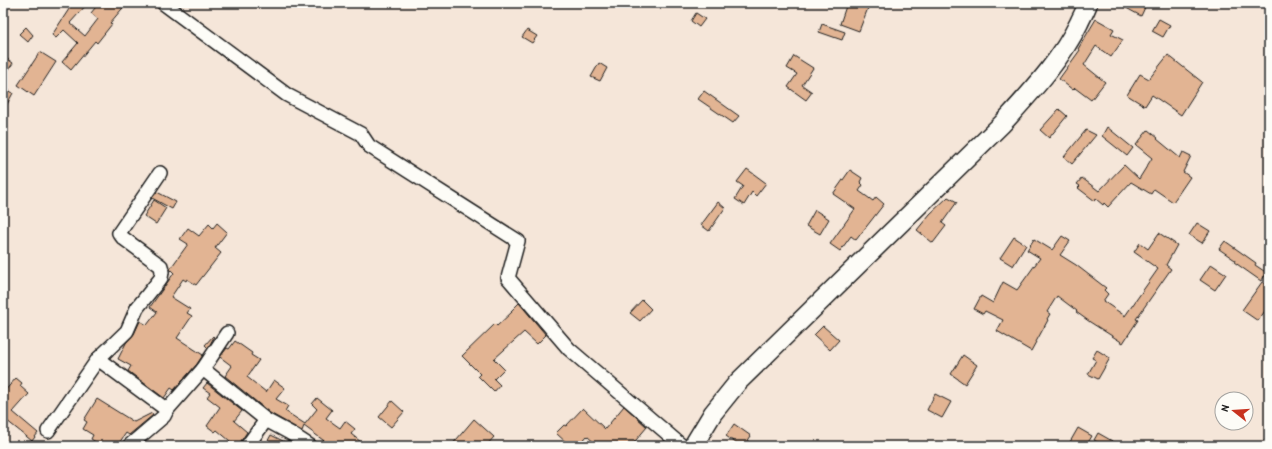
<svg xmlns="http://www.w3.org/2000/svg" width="1272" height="449" viewBox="0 0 1272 449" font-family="'Patrick Hand',sans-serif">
<rect width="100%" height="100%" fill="#f5e6d9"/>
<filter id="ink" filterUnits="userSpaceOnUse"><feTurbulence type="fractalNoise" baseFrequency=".025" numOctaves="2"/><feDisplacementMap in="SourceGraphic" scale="8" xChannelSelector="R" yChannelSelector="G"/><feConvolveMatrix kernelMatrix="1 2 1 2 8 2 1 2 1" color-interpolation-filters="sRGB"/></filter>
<g filter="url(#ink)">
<g fill="#e2b493" stroke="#1c1c1c">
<polygon points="73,3 88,3 70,23 85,36 98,19 91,13 99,3 127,3 110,23 112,24 97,43 95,41 71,70 62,62 78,43 64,30 56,38 52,35"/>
<polygon points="847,3 855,3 868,8 859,31 840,24"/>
<polygon points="1117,3 1147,3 1141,16"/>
<polygon points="696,13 705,19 699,27 691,21"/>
<polygon points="1096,19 1114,29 1111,34 1123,40 1111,57 1096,46 1084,65 1105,82 1091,100 1075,88 1073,90 1059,79 1080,50 1078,49"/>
<polygon points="1159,19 1170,25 1163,37 1152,31"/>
<polygon points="822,24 845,32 842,40 819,32"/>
<polygon points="26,27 33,35 28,42 19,34"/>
<polygon points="527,30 537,36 532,43 522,37"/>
<polygon points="40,52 56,62 34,96 18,85"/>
<polygon points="1168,55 1202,82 1181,115 1152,95 1145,106 1127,95 1140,74 1149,79"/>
<polygon points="3,56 13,63 3,78"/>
<polygon points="794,56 813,68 802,85 812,92 806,100 788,87 797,74 787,68"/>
<polygon points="599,63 607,68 600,81 591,77"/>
<polygon points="3,87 13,93 3,112"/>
<polygon points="704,91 739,116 733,123 698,99"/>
<polygon points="1059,109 1067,116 1049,138 1040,130"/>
<polygon points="1107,127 1133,148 1127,156 1102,136"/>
<polygon points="1086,130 1096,135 1072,164 1064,157"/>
<polygon points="1148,130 1158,138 1157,139 1180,158 1183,152 1191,156 1183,172 1190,177 1173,202 1154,189 1151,194 1131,182 1108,207 1104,203 1103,205 1096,199 1095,201 1078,188 1080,186 1077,184 1082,178 1099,191 1124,165 1139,179 1152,158 1136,145"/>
<polygon points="747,169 766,183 756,196 752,192 744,205 735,199 743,186 737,182"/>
<polygon points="850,170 862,178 860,182 863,185 859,191 873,201 876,197 884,204 856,240 851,236 840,251 830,244 855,209 833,194"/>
<polygon points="157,192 176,202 172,209 152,198"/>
<polygon points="948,197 957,202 942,223 946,226 933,243 917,230 930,214"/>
<polygon points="154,200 166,208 156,224 144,216"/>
<polygon points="718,202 725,208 709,231 701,225"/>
<polygon points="815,210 829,219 820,234 806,226"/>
<polygon points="217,223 227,232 215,248 221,253 196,285 187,279 186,281 183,279 171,297 190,309 187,313 192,316 177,338 203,355 197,364 174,390 171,388 164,398 128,371 131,366 118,359 126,343 134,334 140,321 147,325 157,312 150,307 174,273 170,269 188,244 180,239 188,228 199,236 209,224 213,228"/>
<polygon points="1197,223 1210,231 1202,243 1189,235"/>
<polygon points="1159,233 1177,245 1166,265 1171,269 1136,319 1138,320 1123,343 1090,322 1076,312 1077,311 1057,296 1047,312 1050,314 1047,319 1048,320 1031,351 997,331 1003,320 985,311 983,314 974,309 981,296 993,303 1003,282 1017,290 1040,258 1027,250 1034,239 1052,250 1062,236 1070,241 1060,255 1076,265 1106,288 1104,290 1108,294 1103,301 1125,316 1158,269 1134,252 1140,243 1148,249"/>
<polygon points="1014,237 1026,245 1013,266 1000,258"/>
<polygon points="1225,241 1256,263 1255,265 1267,273 1261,281 1234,262 1235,260 1219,249"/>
<polygon points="1211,264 1226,274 1215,290 1200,280"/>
<polygon points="1262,282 1269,286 1269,305 1258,321 1242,310"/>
<polygon points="642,300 651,309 640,321 630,313"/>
<polygon points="519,303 546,335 537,344 524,332 494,359 504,369 494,379 500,385 494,392 478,376 480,374 462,356 495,324 497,326 512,312 511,311"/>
<polygon points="823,326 839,340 830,350 814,335"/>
<polygon points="213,336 214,337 208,348 205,345"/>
<polygon points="235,341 252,353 251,355 259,360 247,377 266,392 274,380 285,388 276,399 288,406 285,411 305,424 317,409 312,404 317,398 332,410 326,418 340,428 345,421 355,429 351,434 366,446 331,446 304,426 302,431 270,413 225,376 232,366 220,357 227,348 229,349"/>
<polygon points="1097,350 1110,358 1098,379 1088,374 1096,360 1092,358"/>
<polygon points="963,355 977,365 965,384 951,374"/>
<polygon points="16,378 22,383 20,386 29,394 13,412 38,433 32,441 6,420 3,424 3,393"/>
<polygon points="207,383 242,411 234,421 247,432 241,441 239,446 236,446 217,430 215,432 207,426 220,407 207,397 210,393 203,388"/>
<polygon points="935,394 951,402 942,418 927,410"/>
<polygon points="97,399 134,422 152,413 153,415 129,435 126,433 117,446 102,446 91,439 93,435 83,429 87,422 84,420"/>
<polygon points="392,401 404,412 391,427 379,417"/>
<polygon points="624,406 647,427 631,446 598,446 587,436 578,446 570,446 556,433 564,425 566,426 583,408 605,429"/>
<polygon points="474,419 494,437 486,446 451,446"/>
<polygon points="734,424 751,436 744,446 740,446 726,436"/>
<polygon points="1078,428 1092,436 1086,446 1078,446 1070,442"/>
<polygon points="1098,433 1121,446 1104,446 1094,440"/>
<polygon points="271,435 293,446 265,446"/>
</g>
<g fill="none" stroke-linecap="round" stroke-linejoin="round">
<defs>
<g id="street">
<polyline points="163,3 287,95 361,134 369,146 518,241 508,278 569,349 682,446"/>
<polyline points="98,359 167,410"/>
<polyline points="203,369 266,420 290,433 310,446"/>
<polyline points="48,431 98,359 127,331 137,308 161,278 162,272 161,266 123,238 119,233 160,173"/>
<polyline points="129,446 164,416 167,410 203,369 227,333"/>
<polyline points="247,446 266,420"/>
</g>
<path id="secondary" d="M693,446L713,413L738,382L1002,124C1030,93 1060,62 1079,23C1082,16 1086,10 1088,3"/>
</defs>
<use href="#street" stroke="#1c1c1c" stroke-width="16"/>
<use href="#secondary" stroke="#1c1c1c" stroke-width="21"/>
<use href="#street" stroke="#fdfcf7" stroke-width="13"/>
<use href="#secondary" stroke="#fdfcf7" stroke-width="18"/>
</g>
</g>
<rect width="1272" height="449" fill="none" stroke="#fdfcf7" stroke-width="16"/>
<rect x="8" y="8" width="1256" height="433" fill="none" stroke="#1c1c1c" stroke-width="1.5" filter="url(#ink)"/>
<g transform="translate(1234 411) rotate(287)"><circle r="19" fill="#fdfcf7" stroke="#a3a29f"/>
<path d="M0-3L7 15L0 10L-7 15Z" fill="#c8321e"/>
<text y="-6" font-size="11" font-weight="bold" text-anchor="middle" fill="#1c1c1c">N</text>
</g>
</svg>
